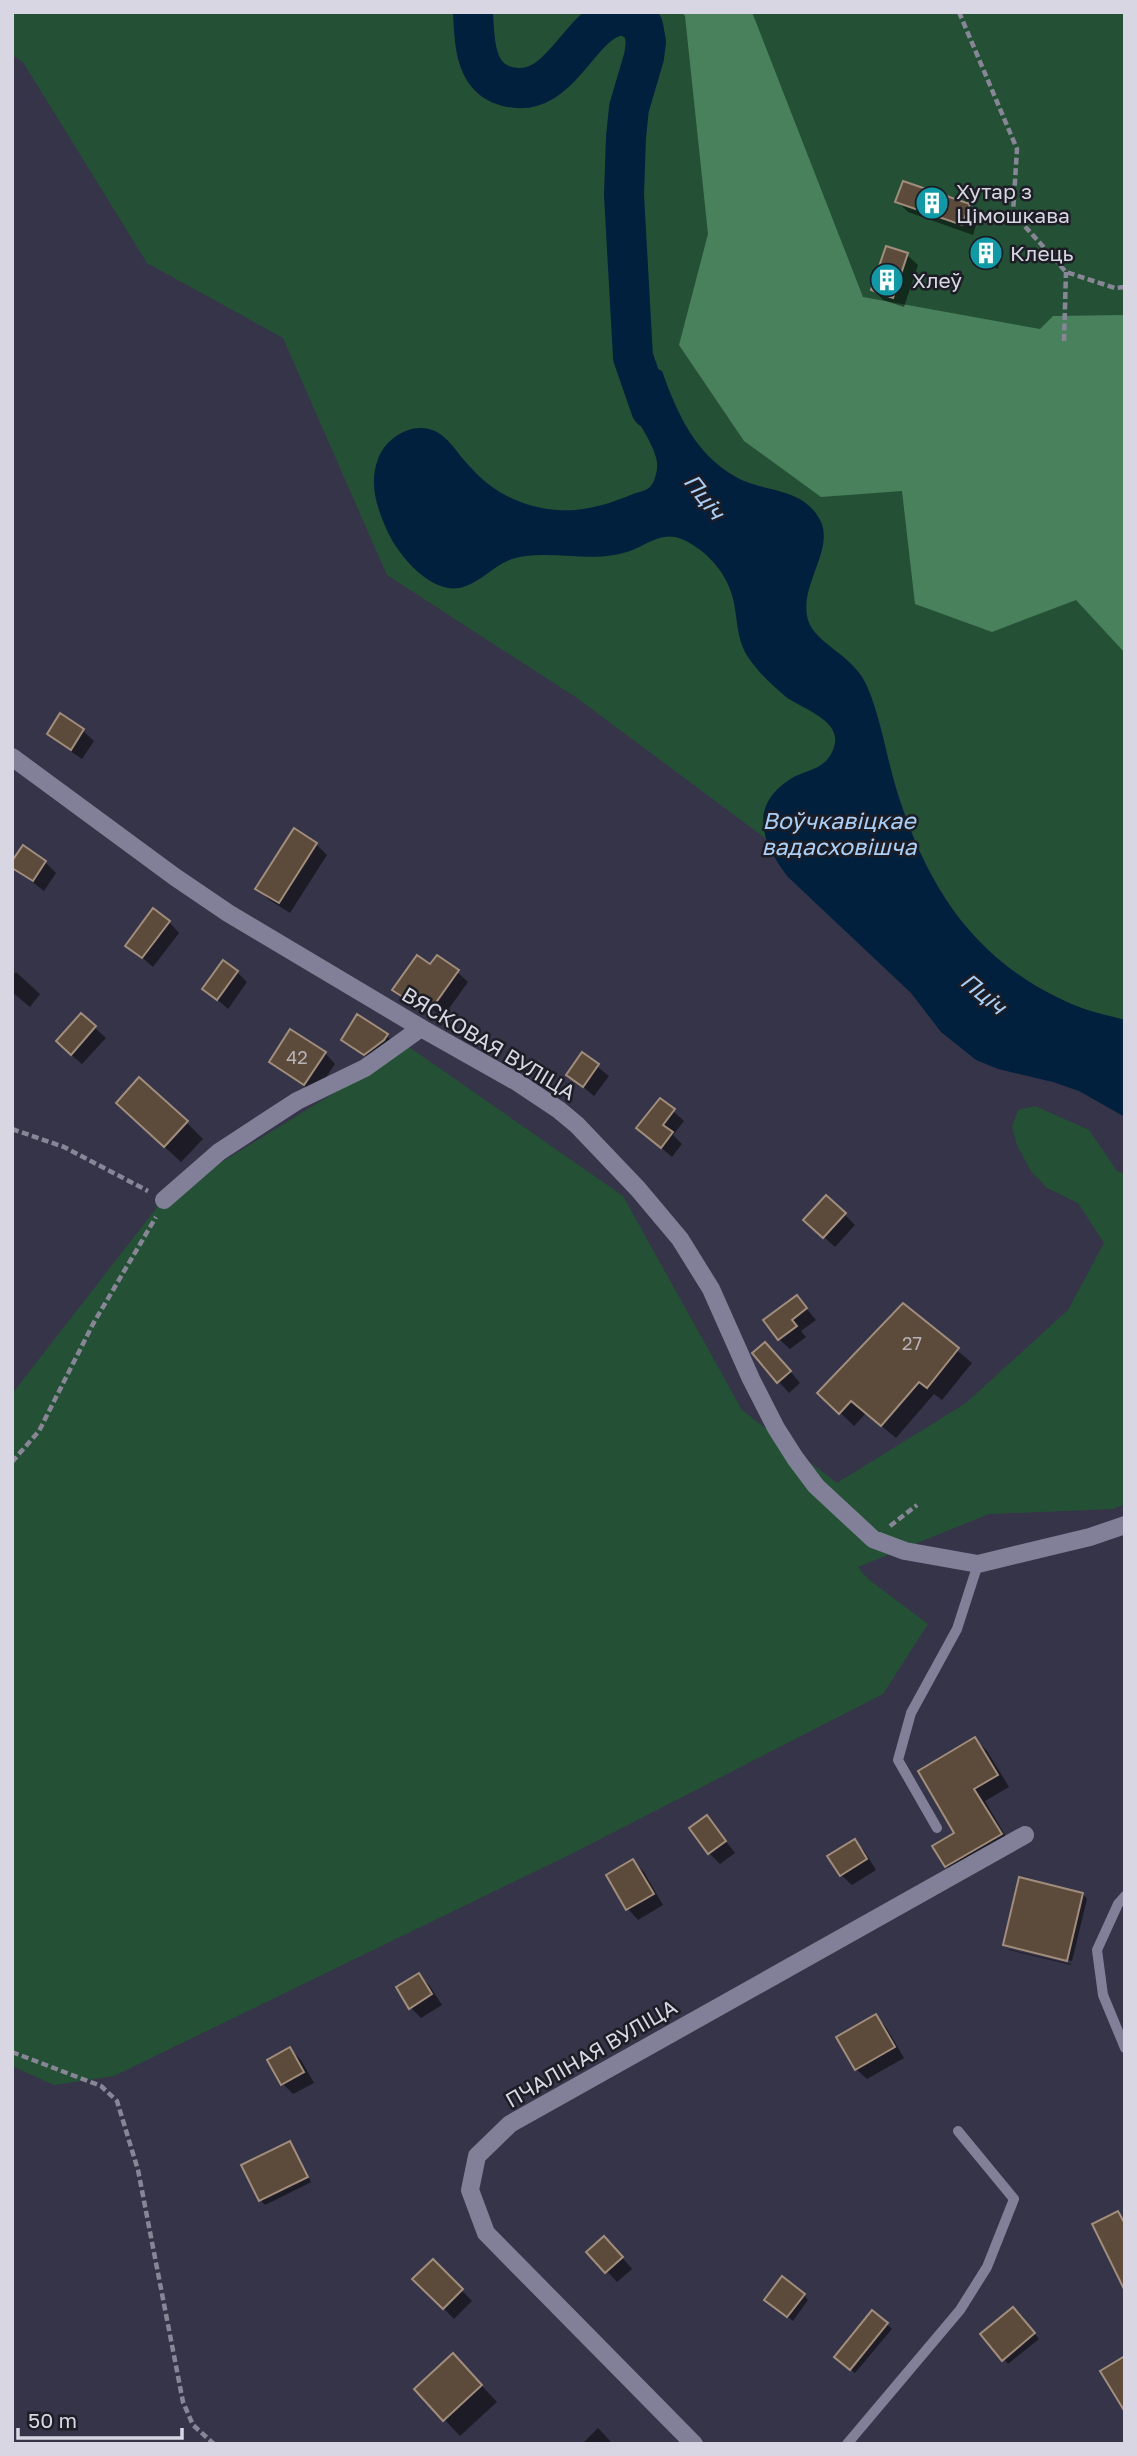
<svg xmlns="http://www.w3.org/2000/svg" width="1137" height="2456" viewBox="0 0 1137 2456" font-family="'Golos Text',sans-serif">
<rect width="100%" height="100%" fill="#363448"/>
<g fill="#245135">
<path d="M12,12H1125V1021C1108,1016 1089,1012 1073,1005C959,954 919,871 887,757L765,838L577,698L387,575L283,338L147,263L23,62L12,55Z"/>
<polygon points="409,1047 623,1196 742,1410 837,1483 966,1403 1068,1310 1104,1243 1078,1203 1047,1188 1031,1171 1017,1145 1012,1127 1018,1110 1035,1106 1089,1130 1117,1171 1125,1174 1125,1504 1113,1509 989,1514 858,1567 868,1579 928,1624 883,1694 573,1853 114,2076 54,2085 12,2066 12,1394 165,1197"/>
</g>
<polygon fill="#49815c" points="682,12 752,12 863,297 1040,329 1053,316 1125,315 1125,653 1076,600 992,632 915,604 902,491 821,497 744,441 679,345 708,234 685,16"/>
<path fill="#01203d" d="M633,357L662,371C677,413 695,454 736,477C764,493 800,486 819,518C837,548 798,585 808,620C815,644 854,655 867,686C882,721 887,761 899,798C930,893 979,965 1074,1005C1090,1012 1108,1015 1125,1020V1117L1079,1091L1053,1082L998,1069L976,1060L941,1032L911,993L788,877C762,843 747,806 792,778C802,772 817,770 826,761C832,755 836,745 835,737C833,718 800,707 786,697C773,686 760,674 750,660C734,638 739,615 731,592C724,570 705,550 684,540C663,530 649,544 630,551C596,563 560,552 526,556C496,559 487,580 463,587C432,597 396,553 386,528C376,505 369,483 378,459C386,437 413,421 435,431C447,437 455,449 463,459C476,474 489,487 507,496C523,504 540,509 557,510C584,512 609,504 633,494C638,492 646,491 650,487C655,482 658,469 657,462C655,449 645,433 638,421C631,405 626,389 620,372Z"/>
<g fill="#0007">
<polygon points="897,201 969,205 979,216 973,235 908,212"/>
<polygon points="998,247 1003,252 998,269 980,264 976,260"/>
<polygon points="907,255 918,265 904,307 883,300 873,289"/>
<polygon points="61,716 83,731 94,741 82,759 60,744 49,734"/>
<polygon points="316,844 327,855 290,913 268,899 257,888"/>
<polygon points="45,862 56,873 44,891 12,866"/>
<polygon points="169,922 179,933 153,967 128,945"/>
<polygon points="430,966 457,972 468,982 443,1017 422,1002 417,1009 394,989"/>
<polygon points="16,972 40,994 30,1007 12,992 12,976"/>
<polygon points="237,972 247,982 228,1009 205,989"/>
<polygon points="81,1015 106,1038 82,1064 68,1052"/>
<polygon points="357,1016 392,1040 370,1059 347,1044"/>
<polygon points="325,1053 335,1064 315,1094 282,1072 271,1062"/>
<polygon points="583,1055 609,1076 594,1096 569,1075"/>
<polygon points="673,1111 684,1121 673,1135 682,1144 672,1157 638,1128"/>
<polygon points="134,1119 187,1123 203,1139 181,1162"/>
<polygon points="844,1214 855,1225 835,1247 816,1230"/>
<polygon points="797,1297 816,1320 801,1331 806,1337 790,1349 779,1339"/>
<polygon points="903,1305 972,1363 942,1400 934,1394 896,1438 866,1413 854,1426 820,1393"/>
<polygon points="754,1354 776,1355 800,1383 789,1393"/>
<polygon points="975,1739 987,1751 1009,1787 985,1801 1012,1847 958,1878 946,1866 956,1833"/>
<polygon points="707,1817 735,1853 720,1864 709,1853"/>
<polygon points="855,1841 865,1852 876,1870 852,1885 841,1875"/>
<polygon points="633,1861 644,1872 663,1905 638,1920 628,1909 608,1876"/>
<polygon points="1083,1894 1087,1899 1072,1961 1008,1945 1008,1948 1005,1945"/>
<polygon points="1008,1949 1071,1964 1071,1965 1009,1950"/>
<polygon points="419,1975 429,1985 442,2005 421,2018 411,2008"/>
<polygon points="876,2016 886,2027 904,2058 867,2079 856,2069"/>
<polygon points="290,2049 301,2060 314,2083 293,2094 283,2084"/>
<polygon points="289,2143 294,2148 311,2182 265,2205 260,2200"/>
<polygon points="615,2249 632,2269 617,2282 589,2252"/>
<polygon points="433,2261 472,2301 454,2319 415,2279"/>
<polygon points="804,2295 808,2300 793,2321 771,2304"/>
<polygon points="1018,2314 1039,2339 1008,2364 1004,2359"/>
<polygon points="887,2324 892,2329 855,2373 841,2361"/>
<polygon points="469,2372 497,2402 460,2436 416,2389"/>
<polygon points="598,2428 613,2444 582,2444"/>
</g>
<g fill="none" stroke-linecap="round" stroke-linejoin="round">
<path stroke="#01203d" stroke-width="40" d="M473,12C474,36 474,73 500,84C557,107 576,28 614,17C626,13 634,19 643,26L646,42L644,57L629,108L626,137L624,195L633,357L651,409"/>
</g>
<g fill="#5c4a3a" stroke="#a18d7c" stroke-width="2">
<polygon points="903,181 970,204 962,225 895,202"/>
<polygon points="979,240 999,246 993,266 974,260"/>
<polygon points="886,246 908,253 893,298 871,290"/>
<polygon points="60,713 84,729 71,750 47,734"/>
<polygon points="294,828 317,843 279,903 255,889"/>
<polygon points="23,845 46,861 33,881 12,868 12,861"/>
<polygon points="153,908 170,921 142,958 125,946"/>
<polygon points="417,955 430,964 437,955 459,970 432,1008 410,993 406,999 392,990"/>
<polygon points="223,960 238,971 217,1000 202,989"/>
<polygon points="81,1013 96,1026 71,1055 56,1041"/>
<polygon points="357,1014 388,1034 384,1040 364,1055 341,1040"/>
<polygon points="290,1029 326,1052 304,1085 269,1062"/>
<polygon points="582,1052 599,1064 583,1087 566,1075"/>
<polygon points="139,1077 188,1121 164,1147 116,1103"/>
<polygon points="660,1098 675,1109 663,1125 673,1132 661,1148 636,1128"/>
<polygon points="826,1195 846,1213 823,1238 803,1220"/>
<polygon points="797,1295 807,1308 792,1320 797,1326 778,1340 763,1320"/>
<polygon points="903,1303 959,1348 927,1388 919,1382 881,1426 851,1401 839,1414 817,1393"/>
<polygon points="765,1342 791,1371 777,1383 752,1353"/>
<polygon points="975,1737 998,1775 974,1789 1002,1834 945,1867 932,1846 954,1833 918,1771"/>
<polygon points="707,1815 726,1841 708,1854 689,1828"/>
<polygon points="855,1839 867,1859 840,1876 827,1856"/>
<polygon points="633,1859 654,1894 626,1910 606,1875"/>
<polygon points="1019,1877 1083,1893 1067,1961 1003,1945"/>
<polygon points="419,1973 432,1994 409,2009 396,1987"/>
<polygon points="876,2014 895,2047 855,2070 836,2037"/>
<polygon points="290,2047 304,2072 281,2085 267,2060"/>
<polygon points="290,2141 308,2177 259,2201 241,2165"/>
<polygon points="1118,2211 1125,2224 1125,2291 1092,2224"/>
<polygon points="604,2236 623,2257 605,2273 586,2252"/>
<polygon points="433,2259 463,2289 443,2309 412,2279"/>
<polygon points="782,2276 805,2294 787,2317 764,2300"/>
<polygon points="1013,2307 1035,2333 1002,2361 980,2334"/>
<polygon points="872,2310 888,2323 850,2370 834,2357"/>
<polygon points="453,2353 482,2385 443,2421 414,2389"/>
<polygon points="1125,2356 1125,2412 1100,2371"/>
</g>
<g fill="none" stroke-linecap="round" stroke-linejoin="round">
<g stroke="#888696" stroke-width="4.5" stroke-dasharray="7 3.5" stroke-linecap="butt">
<polyline points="959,12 1017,149 1013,213 1066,272 1115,288 1125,287"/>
<polyline points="1064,341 1066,272"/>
<polyline points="12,1129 64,1147 148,1191"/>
<polyline points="12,1462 39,1431 93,1324 156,1217"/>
<polyline points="890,1526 917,1505"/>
<polyline points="12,2052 101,2086 117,2101 138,2170 183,2402 193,2425 214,2444"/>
</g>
<g stroke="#828098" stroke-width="10">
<polyline points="937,1828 898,1760 911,1713 957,1629 978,1564"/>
<polyline points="1125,1896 1118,1904 1097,1950 1103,1995 1125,2048"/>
<polyline points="847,2444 960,2310 987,2267 1014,2199 958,2131"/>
</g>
<g stroke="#828098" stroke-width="18">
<polyline points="12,757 175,877 228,913 421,1028 517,1082 559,1110 577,1125 638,1189 680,1239 711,1289 751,1379 776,1428 795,1458 816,1486 873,1539 905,1551 978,1564 1090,1537 1125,1525"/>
<polyline points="164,1200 219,1152 297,1101 365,1068 421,1028"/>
<polyline points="694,2444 486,2233 470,2190 477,2156 510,2124 1025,1835"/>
</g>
</g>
<defs>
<symbol id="building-disc" viewBox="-11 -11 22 22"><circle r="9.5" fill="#0f9aa8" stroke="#1d1d26"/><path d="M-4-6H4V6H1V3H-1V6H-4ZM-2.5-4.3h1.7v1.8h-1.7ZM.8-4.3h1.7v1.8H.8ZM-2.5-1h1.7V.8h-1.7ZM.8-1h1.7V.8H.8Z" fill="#fff"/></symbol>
</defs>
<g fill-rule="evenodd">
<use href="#building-disc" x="913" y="184" width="38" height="38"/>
<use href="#building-disc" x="967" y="234" width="38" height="38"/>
<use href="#building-disc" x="868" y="261" width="38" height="38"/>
</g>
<g text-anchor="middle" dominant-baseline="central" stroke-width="5" stroke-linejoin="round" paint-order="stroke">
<g font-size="18" fill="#b8b3b8">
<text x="297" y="1057">42</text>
<text x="912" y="1343">27</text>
</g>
<g font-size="21" fill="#d7d6e2" stroke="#1d1d26" text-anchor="start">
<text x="956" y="191">Хутар з<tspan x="956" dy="24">Цімошкава</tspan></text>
<text x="1010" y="253">Клець</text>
<text x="912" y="280">Хлеў</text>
</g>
<g font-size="21" fill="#d7d6e2" stroke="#1d1d26">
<text transform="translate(489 1043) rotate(31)">ВЯСКОВАЯ ВУЛІЦА</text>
<text transform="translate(591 2053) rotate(-30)">ПЧАЛІНАЯ ВУЛІЦА</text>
</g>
<g font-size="23" font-style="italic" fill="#aacff6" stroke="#1d1d26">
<text transform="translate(705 496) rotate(52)">Пціч</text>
<text x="839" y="820">Воўчкавіцкае<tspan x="839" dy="26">вадасховішча</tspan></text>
<text transform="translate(984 993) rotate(39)">Пціч</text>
</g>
</g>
<rect width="1137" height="2456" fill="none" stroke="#d7d6e2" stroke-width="28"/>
<path d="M18 2428v10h164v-10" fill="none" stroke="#d7d6e2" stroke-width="3.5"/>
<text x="28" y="2428" font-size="21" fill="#d7d6e2" stroke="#1d1d26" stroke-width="5" paint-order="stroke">50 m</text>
</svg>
